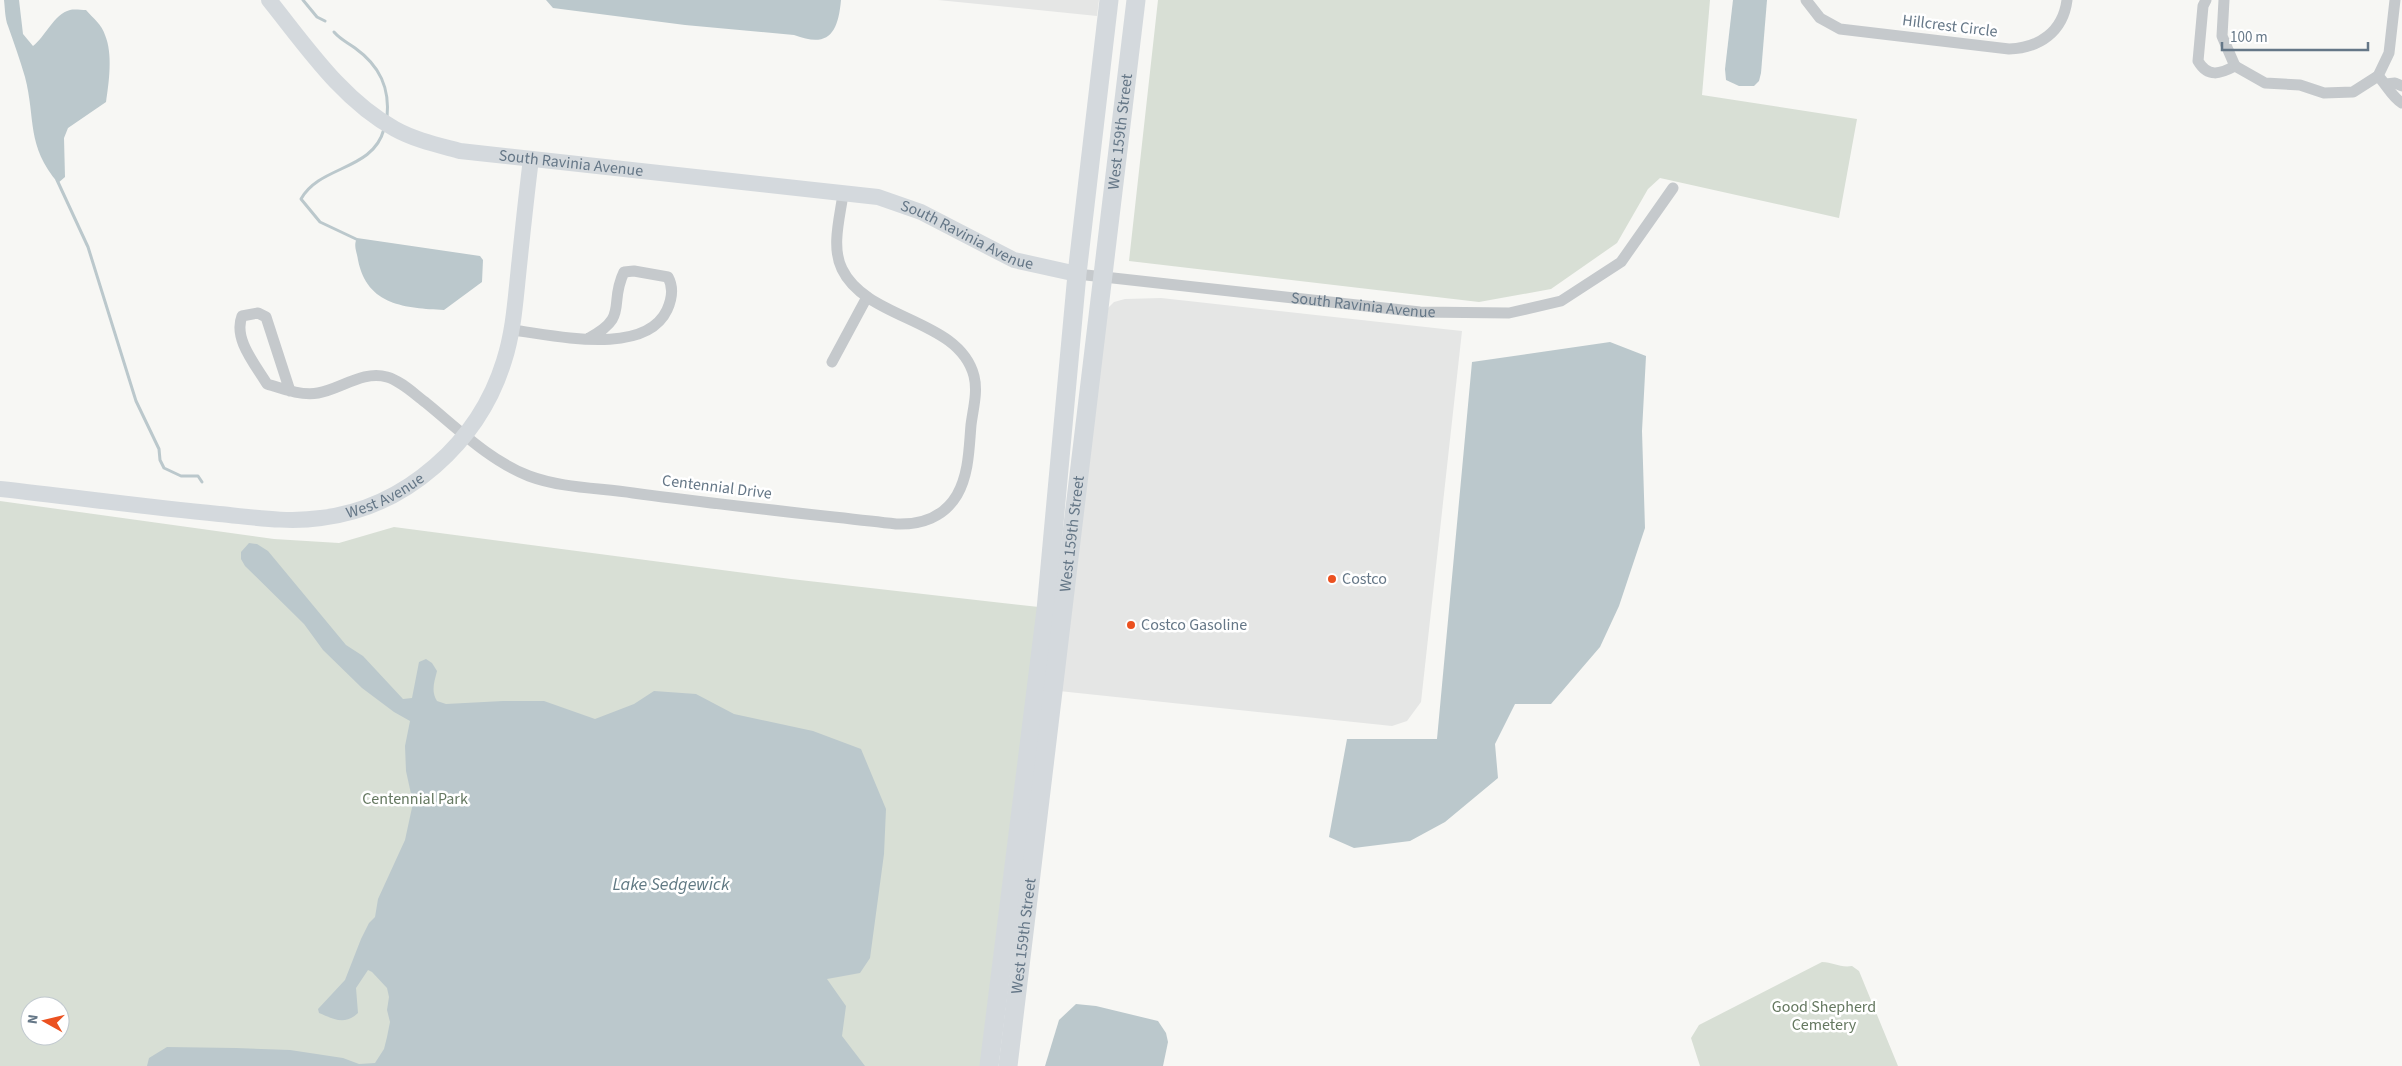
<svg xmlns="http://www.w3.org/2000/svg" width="2402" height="1066" viewBox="0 0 2402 1066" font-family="'Source Sans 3',sans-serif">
<rect width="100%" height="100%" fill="#f7f7f4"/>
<g fill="#e5e6e5">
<polygon points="938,0 1099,0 1097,16"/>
<polygon points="1161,298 1462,331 1421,702 1407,721 1392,726 1059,691 1108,308 1114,302 1125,299"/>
</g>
<g fill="#d8dfd5" fill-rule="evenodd">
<polygon points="1158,0 1710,0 1702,95 1857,119 1839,218 1660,178 1648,189 1617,243 1551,289 1479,302 1129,261"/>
<path d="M0,501L274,539L339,543L394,527L791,579L1039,607L982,1066H0ZM30,1006H60V1036H30Z"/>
<path d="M1822,962C1833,962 1840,968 1852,966L1859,971L1898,1066H1700L1691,1038L1699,1025Z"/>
</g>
<g fill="#bbc8cc">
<path d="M4,0H19L23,34L33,46C45,37 54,14 70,10C74,9 81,10 86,10C93,18 102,25 105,35C113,54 109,82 106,102L68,128L64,138L65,177L58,183C26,145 36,120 25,77C20,60 14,43 8,26C5,19 5,8 4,0Z"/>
<path d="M546,0H841C838,34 828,48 794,35L685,25L553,8Z"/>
<polygon points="1733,0 1767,0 1761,73 1759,81 1754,86 1739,86 1726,80 1725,69"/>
<path d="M357,238L480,256L483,260L482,282L444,310C406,308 367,306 358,260C357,252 353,246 357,238Z"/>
<polygon points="1610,342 1646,356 1642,431 1645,528 1619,606 1600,647 1551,704 1515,704 1495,744 1498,778 1445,822 1410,841 1354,848 1329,837 1347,739 1437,739 1472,362"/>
<path d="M249,543L257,544L268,551L346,645L363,656L403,699L412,698L419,662L426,659L432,663L437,671C434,683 431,691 437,701L446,704L503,701H544L595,719L634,704L654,691L696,694L734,714L813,731L861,749L886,809L884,854L870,958L860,973L827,979L846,1006L842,1036L865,1066H147L149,1058L167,1047L236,1048L290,1050L343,1058L359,1064L375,1063L384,1049L387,1037L390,1022L387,1010L389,997L387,988L372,972L368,970L356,988L358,1013C344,1026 334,1019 319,1013L318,1009L345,980L361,939L369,923L375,917L378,899L405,840L413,803L406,771L405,746L410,721L394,712L362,688L323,650L304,624L245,566L241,559V552Z"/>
<polygon points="1076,1004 1096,1006 1158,1021 1166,1033 1168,1042 1163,1066 1045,1066 1059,1020"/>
</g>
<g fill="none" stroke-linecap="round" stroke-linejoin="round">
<g stroke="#bbc8cc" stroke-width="3">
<polyline points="303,0 317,17 325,21"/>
<path d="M334,32C341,40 347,42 355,48C380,66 390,88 387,118"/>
<polyline points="57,180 88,247 136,401 159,449 160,460 164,468 181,476 198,476 202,482"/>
<path d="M356,239L320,222L301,199C320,165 373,171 384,129"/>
</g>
<g stroke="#c5c9cc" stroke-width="11">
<path d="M1806,0L1820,18L1840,29L2009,49C2039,48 2063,32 2067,0"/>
<path d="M2206,0L2203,6L2198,61C2208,78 2220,74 2235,66"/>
<polyline points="2224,0 2222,36 2235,66"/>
<polyline points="2235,66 2265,83 2300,85 2324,93 2353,92 2378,76 2389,53 2395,0"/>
<path d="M2378,76C2387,85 2391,96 2402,103"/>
<polyline points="2386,84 2395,83 2402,86"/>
<path id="s1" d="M1077,274L1420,312L1509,313L1561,301L1621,262L1673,188"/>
<path d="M512,330C554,335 645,357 667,310C672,299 674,288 668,277L634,271L624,272C608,305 630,316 589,338"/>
<polyline points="832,362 867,297"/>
<path d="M290,391L266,317L258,313L242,316C233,339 255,364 267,384C283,389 302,396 318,393C341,389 363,370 387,377C401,381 413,393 425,402C457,428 490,461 529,476C561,488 600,488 633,493C721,505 808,514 896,524C921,525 944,517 957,495C969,474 969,448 971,425C973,409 978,392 974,376C959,318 867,321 842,269C831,247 840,217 843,194"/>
</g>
<g stroke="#d4d9dd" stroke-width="16">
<path id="s2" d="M269,0C306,46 342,100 395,129C415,140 438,145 460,151L878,197L921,212L1014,260L1077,274"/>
<path id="s3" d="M0,489C73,497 146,507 219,514C252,517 287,523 321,518C406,508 479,442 504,361C513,333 515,305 518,276C522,237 526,198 531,159"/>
</g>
<g stroke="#d4d9dd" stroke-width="19">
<polyline points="989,1066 1046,610 1077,274 1109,0"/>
<path id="s4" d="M1008,1066L1136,0"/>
</g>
</g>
<g fill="#eb5120" stroke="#fff" stroke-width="2">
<circle cx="1332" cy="579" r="5"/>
<circle cx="1131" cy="625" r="5"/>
</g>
<g text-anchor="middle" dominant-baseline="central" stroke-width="5" stroke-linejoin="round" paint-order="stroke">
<g font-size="16" fill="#657787" stroke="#fff">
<text transform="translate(1950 26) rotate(7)">Hillcrest Circle</text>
<text stroke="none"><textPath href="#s4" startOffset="941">West 159th Street</textPath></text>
<text stroke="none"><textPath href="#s2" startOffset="362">South Ravinia Avenue</textPath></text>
<text stroke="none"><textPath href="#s2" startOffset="768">South Ravinia Avenue</textPath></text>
<text stroke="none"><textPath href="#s1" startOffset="288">South Ravinia Avenue</textPath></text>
<text transform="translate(717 487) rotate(7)">Centennial Drive</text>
<text stroke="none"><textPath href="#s3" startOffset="391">West Avenue</textPath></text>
<text stroke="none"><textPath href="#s4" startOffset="536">West 159th Street</textPath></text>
<text stroke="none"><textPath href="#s4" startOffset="131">West 159th Street</textPath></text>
</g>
<g font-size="16" fill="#657787" stroke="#fff" text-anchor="start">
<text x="1342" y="579">Costco</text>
<text x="1141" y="625">Costco Gasoline</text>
</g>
<g font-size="16" fill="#657860" stroke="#fff">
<text x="415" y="799">Centennial Park</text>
<text x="1824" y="1007">Good Shepherd<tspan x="1824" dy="18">Cemetery</tspan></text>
</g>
<g font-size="18" font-style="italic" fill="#607983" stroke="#fff">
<text x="671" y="884">Lake Sedgewick</text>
</g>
</g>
<g transform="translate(45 1021) rotate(278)"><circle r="24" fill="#ffffff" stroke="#c1c9cf"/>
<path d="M0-4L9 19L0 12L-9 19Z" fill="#eb5120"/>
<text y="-8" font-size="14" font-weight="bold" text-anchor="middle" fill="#657787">N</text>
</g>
<path d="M2222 42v8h146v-8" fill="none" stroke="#657787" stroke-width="2.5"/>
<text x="2230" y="42" font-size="15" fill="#657787" stroke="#ffffff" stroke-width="4" paint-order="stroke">100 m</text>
</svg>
